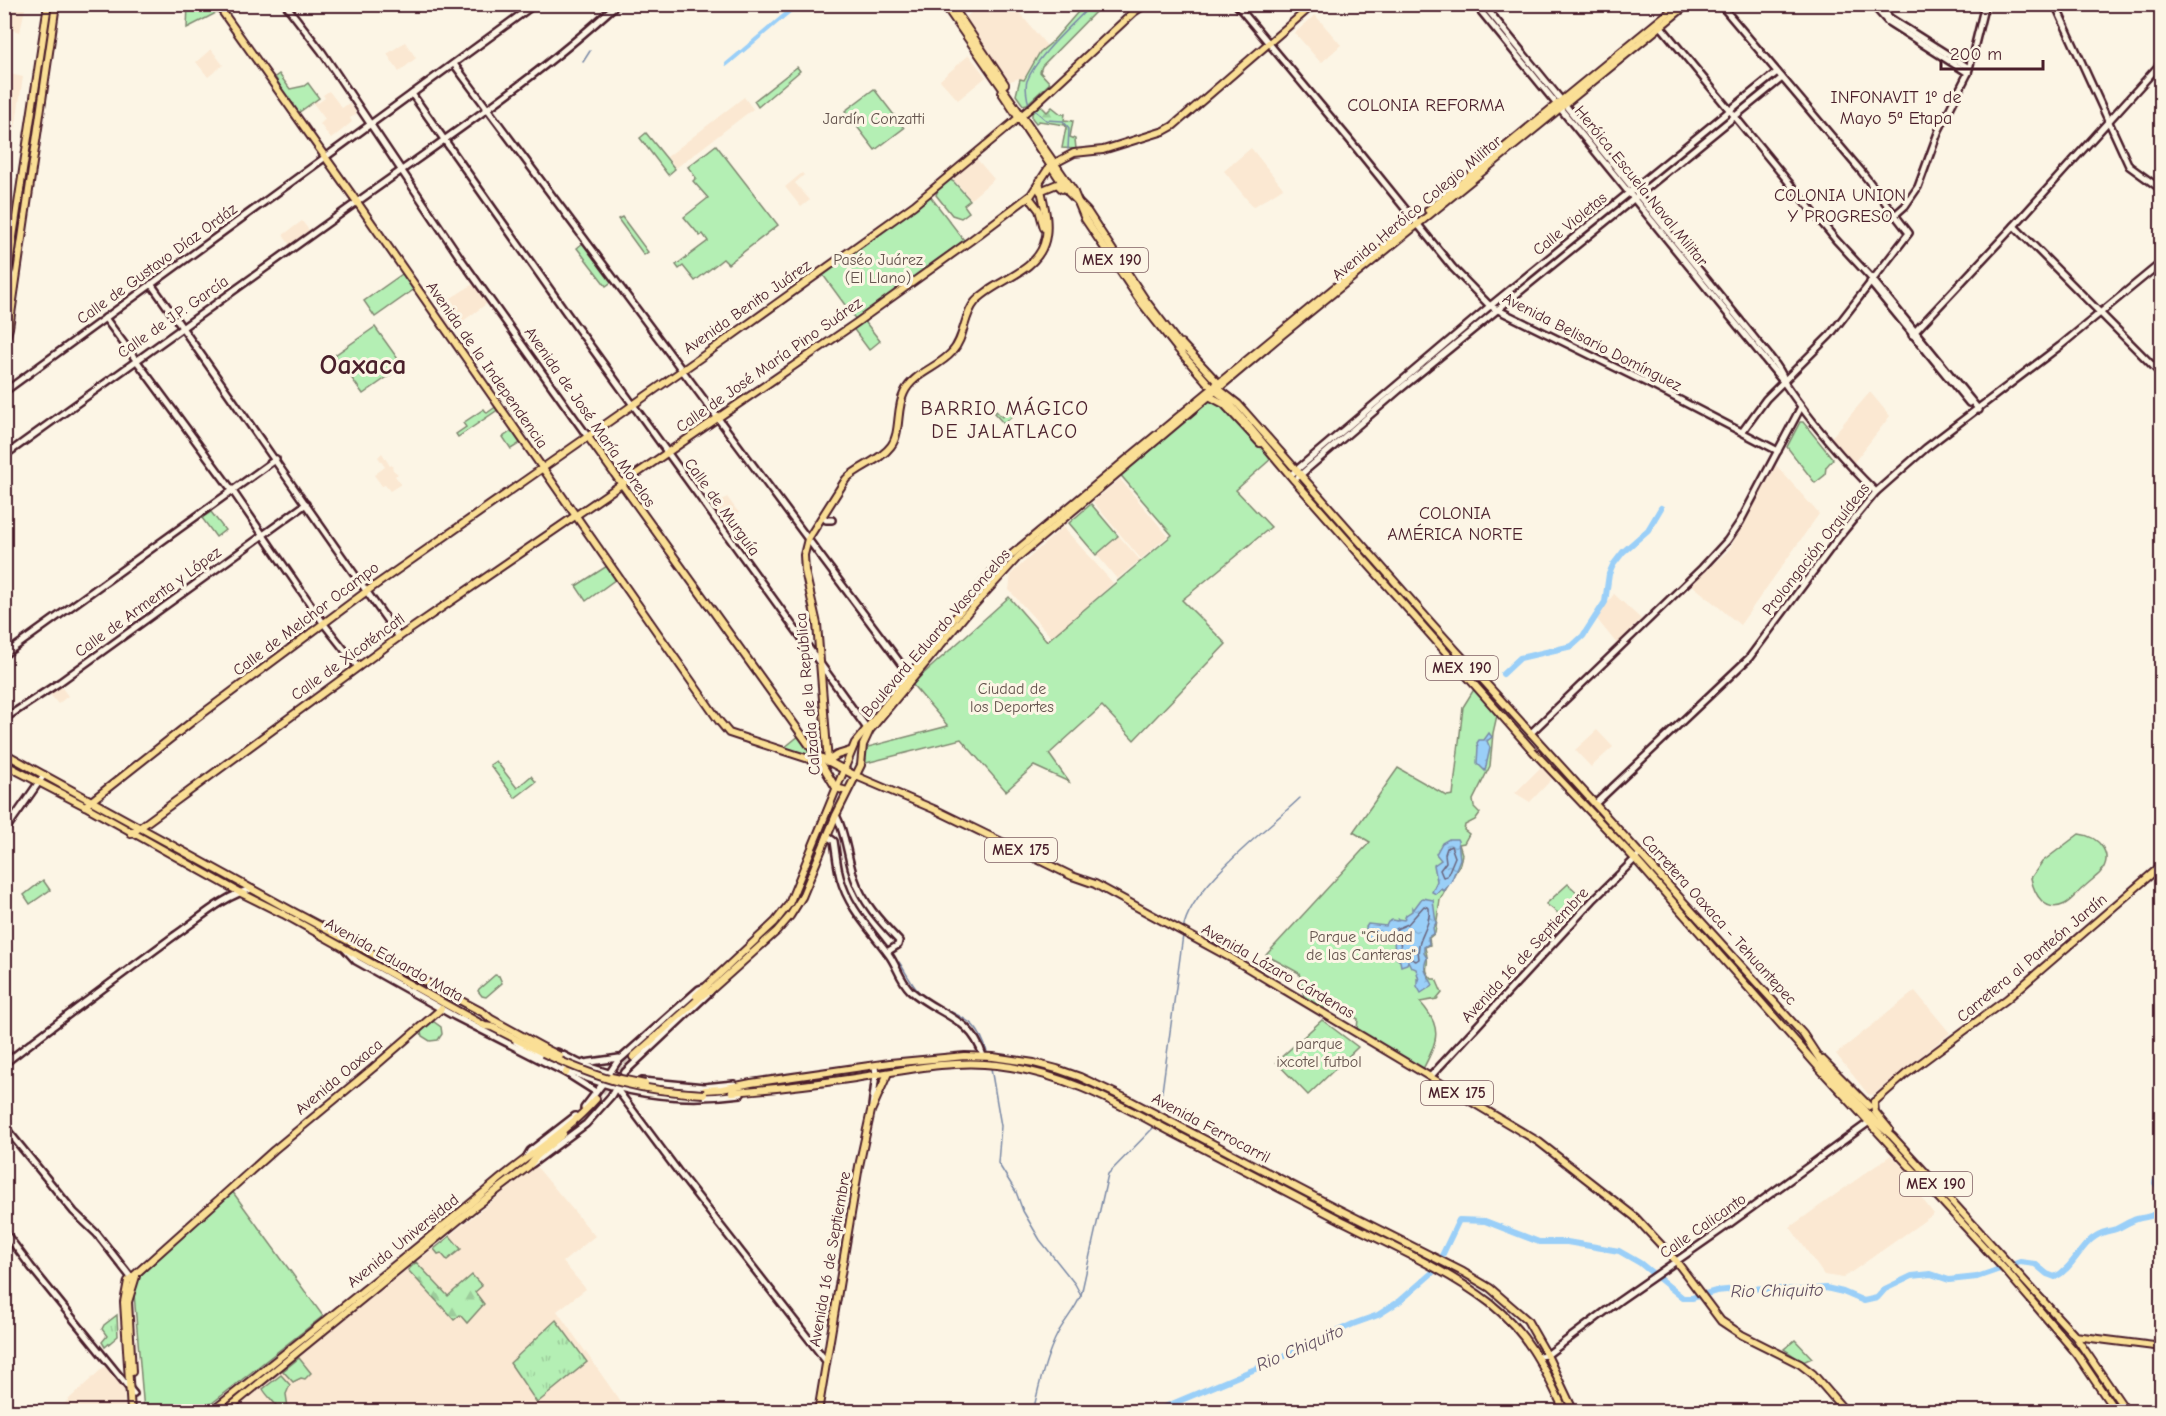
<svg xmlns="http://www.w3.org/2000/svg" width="2166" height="1416" viewBox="0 0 2166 1416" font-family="'Comic Neue',sans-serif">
<defs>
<pattern id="grass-tufts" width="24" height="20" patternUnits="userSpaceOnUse" patternTransform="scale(1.5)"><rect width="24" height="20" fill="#b4efb4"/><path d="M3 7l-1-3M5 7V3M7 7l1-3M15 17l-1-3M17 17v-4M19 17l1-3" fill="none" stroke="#9ccc9b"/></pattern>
<pattern id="forest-firs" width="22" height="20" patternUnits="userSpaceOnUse" patternTransform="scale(1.5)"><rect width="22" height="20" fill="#b4efb4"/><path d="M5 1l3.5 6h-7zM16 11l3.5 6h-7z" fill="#9ccc9b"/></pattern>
<pattern id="water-ripples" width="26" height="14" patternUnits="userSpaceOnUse" patternTransform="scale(1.5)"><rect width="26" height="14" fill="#9acff8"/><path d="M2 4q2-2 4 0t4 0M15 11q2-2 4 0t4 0" fill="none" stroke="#86b1d5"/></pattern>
</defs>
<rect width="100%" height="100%" fill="#fcf5e5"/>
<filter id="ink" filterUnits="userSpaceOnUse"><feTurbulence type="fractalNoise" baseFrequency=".0167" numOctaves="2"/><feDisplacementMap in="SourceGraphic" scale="12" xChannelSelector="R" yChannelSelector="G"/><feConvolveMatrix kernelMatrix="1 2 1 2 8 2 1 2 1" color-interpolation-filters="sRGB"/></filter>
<g filter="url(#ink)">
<g fill="#fbe8d2">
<polygon points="6,5 22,5 25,8 20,32 5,28"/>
<polygon points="980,5 1013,5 1047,46 1044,50 1041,49 1023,80 1020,78 1007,82 965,18"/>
<polygon points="1315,15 1341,45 1321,63 1295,33"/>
<polygon points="405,42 416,58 399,72 387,54"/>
<polygon points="211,49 223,65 208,77 196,62"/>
<polygon points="969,55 986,77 958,100 940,80"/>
<polygon points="5,73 23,77 5,195 4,73"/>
<polygon points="329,91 342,108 349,103 357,114 350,118 352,122 331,139 320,124 325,119 313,103 316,100 318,103 325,98 323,95"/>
<polygon points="744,97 753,109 676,168 667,157"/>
<polygon points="1251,148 1283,188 1253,207 1224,171"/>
<polygon points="975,157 994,179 971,199 952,178"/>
<polygon points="802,173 804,175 795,183 810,200 801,207 785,187"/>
<polygon points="302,221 311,233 291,247 283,235"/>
<polygon points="475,283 489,302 451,330 442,318 455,308 451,298"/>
<polygon points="1870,392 1890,416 1852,465 1830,439"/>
<polygon points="382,453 390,466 392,465 393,470 398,474 395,476 401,484 390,491 385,485 382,486 374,475 385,467 378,457"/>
<polygon points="1776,465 1819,514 1740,625 1691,584 1729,550"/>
<polygon points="1120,479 1168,536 1141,559 1093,502"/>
<polygon points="727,497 739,513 722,526 710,510"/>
<polygon points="1063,527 1113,583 1052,638 1009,590 1011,574"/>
<polygon points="1119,536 1140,560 1117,579 1097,555"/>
<polygon points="1614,594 1641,619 1617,644 1596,618"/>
<polygon points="60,685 68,696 58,704 49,693"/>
<polygon points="1597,730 1613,747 1591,767 1575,750"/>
<polygon points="1542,766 1553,778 1530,802 1515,793"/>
<polygon points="1915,991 1950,1033 1873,1095 1868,1094 1836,1054"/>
<polygon points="1891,1155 1926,1190 1920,1196 1934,1214 1843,1278 1824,1275 1790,1227"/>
<polygon points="536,1166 595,1236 563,1262 586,1289 557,1311 627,1411 230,1412"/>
<polygon points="105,1366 124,1388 125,1411 56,1411"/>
</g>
<g fill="url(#grass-tufts)" stroke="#7f8770" stroke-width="1.5">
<polygon points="117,1315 118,1336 105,1347 102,1342 107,1336 102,1329 104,1325"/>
<polygon points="556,1320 587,1362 537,1403 510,1363"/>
</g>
<g fill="url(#forest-firs)" stroke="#7f8770" stroke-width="1.5">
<polygon points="1040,105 1047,112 1052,107 1061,114 1065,114 1064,120 1073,121 1070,137 1075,139 1076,149 1062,148 1066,127 1065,125 1039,121 1036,123 1032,118 1032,113"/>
<polygon points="416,1262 448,1296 472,1275 482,1286 475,1292 484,1304 467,1323 460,1315 454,1320 408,1270"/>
</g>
<g fill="#b4efb4" stroke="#7f8770" stroke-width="1.5">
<polygon points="188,5 215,5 220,11 187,28"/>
<polygon points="1084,5 1102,5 1042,66 1040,72 1050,83 1027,104 1023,105 1016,95 1020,79 1024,80 1040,52 1051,43"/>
<polygon points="797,67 800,71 758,107 754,101"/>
<path d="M279,74L290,89L304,86L308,83L319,98L298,113L293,106L294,104C285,100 281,86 275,77Z"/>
<polygon points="874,89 904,128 875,150 845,111"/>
<polygon points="646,133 675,169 668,175 640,138"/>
<polygon points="716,145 778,225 728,264 723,259 695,281 683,266 679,269 676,265 708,241 703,234 700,236 684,217 708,198 693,181 696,178 688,167"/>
<polygon points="949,179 954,182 970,200 964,205 969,212 961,218 952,215 936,195 938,190"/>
<polygon points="930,196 964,240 856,320 823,275"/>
<polygon points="622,217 648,252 644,255 618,219"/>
<polygon points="584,242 613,281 606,286 577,248"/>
<polygon points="405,272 416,288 375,317 364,301"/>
<polygon points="863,319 880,341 869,350 852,327"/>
<polygon points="375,327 403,366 363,394 335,355"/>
<polygon points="1215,396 1272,458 1236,490 1271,527 1182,600 1226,644 1134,740 1102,706 1049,754 1069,782 1034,766 1006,791 961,739 862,764 864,748 948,726 912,684 1009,597 1047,641 1172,535 1118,472"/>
<polygon points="1014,405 1020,409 1004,424 994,413 996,411 1002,417"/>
<polygon points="497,406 499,409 458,437 456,434 466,427 463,423 484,409 487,413"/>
<polygon points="1800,422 1803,422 1833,459 1826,467 1825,475 1815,483 1787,447"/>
<polygon points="513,430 522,442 511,449 503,437"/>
<polygon points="1091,504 1118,536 1096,555 1069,523"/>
<polygon points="211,512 225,530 216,537 202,518"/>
<polygon points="607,566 616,579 586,601 576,586"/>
<path d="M1476,686L1498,711L1493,733L1490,766L1473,800L1474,807L1480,813L1475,820L1465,825L1464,830L1469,834L1464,843L1459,844L1462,854L1460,864L1440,900L1435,933L1429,938L1430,945L1425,947C1425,950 1427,953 1427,957C1429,968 1422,968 1432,979H1436L1442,993L1437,999L1420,1002C1443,1027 1438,1041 1423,1069L1357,1029L1358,1019L1330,1004L1320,1011L1305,1002L1299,973L1266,955L1370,842L1353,832L1398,768L1447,796L1453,795L1463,707Z"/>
<polygon points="800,735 820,760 784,748"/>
<polygon points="496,761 517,788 531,776 536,782 515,798 490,765"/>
<path d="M2079,834C2099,836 2115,855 2100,873C2095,878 2088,883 2083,888C2077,893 2071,901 2065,904C2045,914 2034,894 2031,878L2042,862Z"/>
<polygon points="43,880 50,890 30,904 24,895"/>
<polygon points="1568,884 1587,902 1569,921 1546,904"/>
<polygon points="495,975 499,976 502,983 486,997 482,996 478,991 479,989"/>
<polygon points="1322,1020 1358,1047 1308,1095 1276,1062"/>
<polygon points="426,1022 434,1022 441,1027 442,1034 438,1040 430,1041 422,1036 420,1028"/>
<polygon points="232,1191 323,1316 202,1411 144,1411 133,1282"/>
<polygon points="450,1236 461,1249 447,1260 441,1253 438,1254 434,1249"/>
<polygon points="1795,1340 1812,1358 1803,1362 1784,1349"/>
<polygon points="299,1358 311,1373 305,1379 301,1378 293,1382 283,1371"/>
<path d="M281,1375L290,1385L286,1394L288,1408L284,1411H279C276,1402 268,1398 263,1389Z"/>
</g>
<g fill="url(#water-ripples)" stroke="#7a89a6" stroke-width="1.5">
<polygon points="1489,733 1492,737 1487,741 1490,748 1485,771 1477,763 1478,747 1477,743 1479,740 1484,740"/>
<polygon points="1449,839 1457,839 1458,841 1460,859 1451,882 1444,891 1441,889 1436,894 1432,892 1437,881 1434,865 1441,860 1436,854 1442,843"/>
<path d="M1422,898L1433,900L1436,923L1433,928L1434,933L1428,937L1429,944L1424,947V953L1427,958C1421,971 1428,974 1433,985L1421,993L1417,986V979L1419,980L1416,969L1411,967L1408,961L1407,964L1401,966L1400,961L1395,957L1394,938L1391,933L1385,937L1367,940L1366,927L1368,924L1386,926L1388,922L1392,920L1397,921L1398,919L1404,920L1406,915L1412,911V907L1414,909Z"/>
</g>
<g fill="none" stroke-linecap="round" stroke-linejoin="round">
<g stroke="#6a657d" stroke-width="1.5">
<polygon points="1451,846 1455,857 1447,876 1443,877 1440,870 1446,862 1445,854 1447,848"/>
<path d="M1424,906L1429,908C1432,928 1414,940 1419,959L1416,961L1401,954L1400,937L1396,929L1408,924Z"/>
</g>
<g stroke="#7a89a6" stroke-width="1.5">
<polyline points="583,62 590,51"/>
<path d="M1029,104C1027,99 1025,87 1027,81C1037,55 1073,25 1092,4"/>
<polyline points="1032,108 1046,120 1063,121 1069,128 1068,149"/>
<path d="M1183,930C1189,887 1269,828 1300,798"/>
<path d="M899,962C908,975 914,991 928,999C958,1019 977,1014 988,1055"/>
<path d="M991,1068L1001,1126L998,1163L1016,1192L1023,1211L1040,1240L1075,1284L1081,1295C1076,1308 1066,1319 1059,1331C1046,1355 1039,1385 1033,1412"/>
<polyline points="1159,1114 1183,935"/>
<polyline points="1081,1295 1108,1174 1154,1127"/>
</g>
<polyline stroke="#9acff8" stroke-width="4" points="727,64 798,4"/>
<g stroke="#9acff8" stroke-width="6">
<polyline points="1503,674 1520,658 1572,646 1583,636 1605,602 1609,574 1613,565 1623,552 1648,530 1661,508"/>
<polyline points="2162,1175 2158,1176 2155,1183 2162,1192"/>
<path d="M1438,1264L1459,1220L1485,1221L1539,1242H1567L1619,1251L1640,1263L1683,1298H1692L1716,1291L1748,1288L1801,1290L1826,1288L1843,1292L1864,1301L1877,1298L1885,1289L1912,1276L1931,1274L1949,1280L1977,1277L2020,1262L2035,1264L2047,1274L2055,1277C2075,1267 2081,1241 2102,1233C2106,1231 2111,1231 2116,1229C2123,1226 2130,1221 2137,1219C2148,1216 2154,1218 2162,1208"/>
<polyline points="1153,1412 1267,1364 1353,1324 1378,1315 1400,1301 1432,1273 1436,1266"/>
</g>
<path stroke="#d8cac0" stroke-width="6" stroke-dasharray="6 3" stroke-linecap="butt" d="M596,1099C609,1085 616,1068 631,1054"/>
<defs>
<g id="minor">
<polyline points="285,4 322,52 461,259 588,437"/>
<polyline points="1236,4 1348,138 1453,268 1490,306 1649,384 1778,451"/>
<path d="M1475,4L1785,384C1812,423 1842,459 1876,492"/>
<path d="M1483,4L1752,335C1761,347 1783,369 1785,383"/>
<polyline points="1720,4 1861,171 1909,233 1830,335 1766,399 1742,432"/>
<polyline points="1872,4 1888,22 1968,73"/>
<polyline points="1877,4 1890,18 1969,68"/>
<polyline points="2055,4 2129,166 2162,190"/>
<polyline points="223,12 231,4"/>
<polyline points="1659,24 1836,240 1873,280 1979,410"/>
<polyline points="454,64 910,676"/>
<polyline points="412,94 568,315 866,727"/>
<polyline points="1896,214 1905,206 1918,187 1939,130 1968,73 1985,4"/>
<polyline points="2014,226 2162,375"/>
<polyline points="9,267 15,286"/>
<polyline points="1870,282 1969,403"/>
<path d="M151,284C235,401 315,520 399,637"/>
<polyline points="105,318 232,490 324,624 358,667"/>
<polyline points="1912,335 2014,226 2162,62"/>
<polyline points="4,392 535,4"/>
<path d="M4,456C122,371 240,287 357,202C446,138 537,78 617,4"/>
<polyline points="1293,473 1490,306 1777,72"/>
<polyline points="1298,477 1399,390 1782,78"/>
<polyline points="823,516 826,520 832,520"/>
<polyline points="4,655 276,459"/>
<polyline points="4,719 60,682 306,504"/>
<polyline points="1531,733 1702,568 1727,541 1740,522 1801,407"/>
<polyline points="1596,803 1749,658 1839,537 1876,492 1926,448 2060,346 2162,262"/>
<path d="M836,815C846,834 847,856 854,877C862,902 881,922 899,941L898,945L887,952"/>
<polyline points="4,832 44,775"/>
<path d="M827,836L834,841C836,853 837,866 840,877C848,908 871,930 889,955C897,966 900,980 910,990C937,1015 971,1016 983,1056"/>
<polyline points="345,949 356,961 454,1016 566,1073 596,1092"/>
<path d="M516,1042C533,1052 550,1063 569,1071C624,1095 682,1102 741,1094"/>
<polyline points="557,1052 583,1065 618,1076"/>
<polyline points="584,1063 619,1058"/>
<path d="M4,1064C60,1020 117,978 174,936C198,920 224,895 252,889"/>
<polyline points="609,1074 617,1062 699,989 705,987"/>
<polyline points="1430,1077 1593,900 1638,856"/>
<polyline points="642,1081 704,1087 734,1084"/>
<polyline points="616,1088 677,1170 826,1361"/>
<polyline points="872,1106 876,1074 875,1067"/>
<polyline points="584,1108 604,1082"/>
<polyline points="4,1126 74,1212 97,1234 133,1280"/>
<polyline points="527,1156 530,1151 575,1116"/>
<polyline points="532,1164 586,1124 611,1096 625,1072 710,992"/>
<polyline points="4,1231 31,1267 134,1394"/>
<polyline points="1538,1356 1547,1355 1619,1301 1721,1230 1872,1120"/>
</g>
<g id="major">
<polyline points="217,4 357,202 719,721 729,733 821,763 836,788 847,791"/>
<polyline points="944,4 1073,190 1085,219 1143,305 1177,348 1213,389 1225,398 1294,480 1533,751 1635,859 1821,1070 2006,1271 2077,1354 2116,1412"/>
<polyline points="951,4 1005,84"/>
<polyline points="1002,93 1069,193 1087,211 1146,301 1183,349"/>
<polyline points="1040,191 1057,184 1062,189"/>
<polyline points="1029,197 1039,210 1044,228"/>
<polyline points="1428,210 1679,4"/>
<polyline points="4,297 48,4"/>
<polyline points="1181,343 1221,386"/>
<polyline points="4,346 9,328 56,4"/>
<polyline points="1215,386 1238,404 1433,625 1803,1034 1826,1069 1877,1123 1892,1136 2075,1336 2127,1412"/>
<polyline points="1209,396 1224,404 1260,443"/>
<polyline points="588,437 812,749 818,756 856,776 936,810 1072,876 1095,884 1231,958 1539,1142 1635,1217 1676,1261 1721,1321 1742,1335 1800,1364 1813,1374 1846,1412"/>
<polyline points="4,753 290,910 484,1013 491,1019 544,1048"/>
<polyline points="828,761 837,755 850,751"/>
<path d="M828,762L817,624L805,571L804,555L808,539L846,479C859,466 880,461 891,446C901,433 896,409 904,393C913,373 938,368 952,352C965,338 963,316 975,302C993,281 1034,274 1044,244C1051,224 1043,201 1039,181"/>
<polyline points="4,764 85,806 239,892 283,914 485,1026 492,1027 543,1053"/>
<polyline points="85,806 194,720 367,591 730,337 914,205 1034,105 1134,12 1146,4"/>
<polyline points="131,834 399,637 856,323 970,241 1031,195 1048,169 1055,163 1074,153 1103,150 1164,131 1173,126 1314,4"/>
<polyline points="696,996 775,922 789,904 855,743 994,569 1409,226"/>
<polyline points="633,1057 704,994 710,991 777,931 790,916 802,897 836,815 861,765 863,745 870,730 967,613 1018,557 1283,334 1688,4"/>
<polyline points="1823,1060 1869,1106"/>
<polyline points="566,1073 567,1070"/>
<polyline points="705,1090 722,1089 751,1083 890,1063 965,1056 993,1057 1034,1063 1057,1069 1080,1077 1127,1099 1336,1208 1463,1272 1490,1288 1527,1320 1547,1355 1574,1412"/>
<path d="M732,1092C773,1089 814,1084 855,1078C901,1071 951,1059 997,1065C1072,1074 1126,1109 1191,1142C1239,1167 1287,1192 1335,1217C1385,1243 1446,1269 1490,1303C1529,1334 1544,1368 1565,1412"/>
<polyline points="1874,1102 1906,1074 2007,999 2162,865"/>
<polyline points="1874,1102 1875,1112 1889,1129"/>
<polyline points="2075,1336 2162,1347"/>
<polyline points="132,1372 128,1302 136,1276"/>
<polyline points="131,1412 124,1302 128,1281 274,1150 373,1068 441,1009"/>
<path d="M211,1412C306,1336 402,1261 495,1183C528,1155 567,1132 596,1099"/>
<polyline points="224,1412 475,1207 529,1166 537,1156 563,1134"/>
<polyline points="818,1412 859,1166 871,1111 888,1073"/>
</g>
</defs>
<use href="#minor" stroke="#4a1f2b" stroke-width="10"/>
<use href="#major" stroke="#4a1f2b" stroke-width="10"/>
<use href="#minor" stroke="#fcf5e5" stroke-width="5"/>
<use href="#major" stroke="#fadf96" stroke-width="6"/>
<defs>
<g id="major-bridge">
<polyline points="544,1048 560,1056"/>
<path d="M543,1053C600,1080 640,1091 704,1094"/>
<polyline points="611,1077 645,1084"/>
</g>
</defs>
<use href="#major-bridge" stroke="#4a1f2b" stroke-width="10" stroke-linecap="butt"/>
<use href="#major-bridge" stroke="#fadf96" stroke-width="6"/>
</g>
</g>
<g text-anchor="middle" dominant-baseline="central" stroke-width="6" stroke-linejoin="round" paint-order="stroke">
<g fill="#fcf5e5" stroke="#7f5f63" stroke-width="1.5">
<rect x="1076" y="248" width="72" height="24" rx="4.5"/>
<rect x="1426" y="656" width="72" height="24" rx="4.5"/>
<rect x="985" y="838" width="72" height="24" rx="4.5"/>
<rect x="1421" y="1081" width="72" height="24" rx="4.5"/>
<rect x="1900" y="1172" width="72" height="24" rx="4.5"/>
</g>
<g font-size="15" font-weight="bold" fill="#4a1f2b">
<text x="1112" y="260">MEX 190</text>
<text x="1462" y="668">MEX 190</text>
<text x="1021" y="850">MEX 175</text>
<text x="1457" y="1093">MEX 175</text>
<text x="1936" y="1184">MEX 190</text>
</g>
<g font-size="16" fill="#64534d" stroke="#fcf5e5">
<text x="874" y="119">Jardín Conzatti</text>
<text x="878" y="260">Paséo Juárez<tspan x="878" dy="18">(El Llano)</tspan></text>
<text x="1012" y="689">Ciudad de<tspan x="1012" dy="18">los Deportes</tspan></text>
<text x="1361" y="937">Parque "Ciudad<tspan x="1361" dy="18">de las Canteras"</tspan></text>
<text x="1319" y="1044">parque<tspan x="1319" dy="18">ixcotel futbol</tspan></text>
</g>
<g font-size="16" fill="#4a1f2b" stroke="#fcf5e5">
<text transform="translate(1641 186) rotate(51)">Heróica Escuela Naval Militar</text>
<text transform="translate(1417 208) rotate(-40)">Avenida Heróico Colegio Militar</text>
<text transform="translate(1570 224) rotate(-39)">Calle Violetas</text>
<text transform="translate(157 264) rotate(-36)">Calle de Gustavo Díaz Ordáz</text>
<text transform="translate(747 307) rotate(-35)">Avenida Benito Juárez</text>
<text transform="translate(173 317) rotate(-35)">Calle de J.P. García</text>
<text transform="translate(1592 342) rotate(27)">Avenida Belisario Domínguez</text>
<text transform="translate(487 365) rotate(55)">Avenida de la Independencia</text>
<text transform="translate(769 365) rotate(-35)">Calle de José María Pino Suárez</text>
<text transform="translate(590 417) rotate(55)">Avenida de José María Morelos</text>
<text transform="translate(722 507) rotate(54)">Calle de Murguía</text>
<text transform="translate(1816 549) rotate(-52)">Prolongación Orquídeas</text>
<text transform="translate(148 602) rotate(-36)">Calle de Armenta y López</text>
<text transform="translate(306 619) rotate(-37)">Calle de Melchor Ocampo</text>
<text transform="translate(936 633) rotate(-49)">Boulevard Eduardo Vasconcelos</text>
<text transform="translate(348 657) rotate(-36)">Calle de Xicoténcatl</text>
<text transform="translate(808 694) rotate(-95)">Calzada de la República</text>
<text transform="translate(1719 920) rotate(48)">Carretera Oaxaca - Tehuantepec</text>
<text transform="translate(1525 955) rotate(-47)">Avenida 16 de Septiembre</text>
<text transform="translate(2032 958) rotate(-40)">Carretera al Panteón Jardín</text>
<text transform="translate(394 960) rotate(29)">Avenida Eduardo Mata</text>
<text transform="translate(1278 971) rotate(30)">Avenida Lázaro Cárdenas</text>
<text transform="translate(339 1077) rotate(-40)">Avenida Oaxaca</text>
<text transform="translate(1211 1128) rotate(28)">Avenida Ferrocarril</text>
<text transform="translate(1703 1226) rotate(-35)">Calle Calicanto</text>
<text transform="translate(403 1241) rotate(-39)">Avenida Universidad</text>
<text transform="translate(830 1259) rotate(-80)">Avenida 16 de Septiembre</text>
</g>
<g font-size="18" fill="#4a1f2b" stroke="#fcf5e5">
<text x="1896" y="97">INFONAVIT 1º de<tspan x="1896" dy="21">Mayo 5ª Etapa</tspan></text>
<text x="1426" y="105">COLONIA REFORMA</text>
<text x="1840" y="195">COLONIA UNION<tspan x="1840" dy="21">Y PROGRESO</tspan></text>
<text x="1455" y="513">COLONIA<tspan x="1455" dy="21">AMÉRICA NORTE</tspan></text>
</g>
<g font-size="18" font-style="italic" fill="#5e4b5e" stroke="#fcf5e5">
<text transform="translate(1777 1291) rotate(-1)">Rio Chiquito</text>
<text transform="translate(1300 1348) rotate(-23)">Rio Chiquito</text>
</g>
<g font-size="20" letter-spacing="1.5" fill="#4a1f2b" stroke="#fcf5e5">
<text x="1005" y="408">BARRIO MÁGICO<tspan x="1005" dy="23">DE JALATLACO</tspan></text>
</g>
<g font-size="28" font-weight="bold" fill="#4a1f2b" stroke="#fcf5e5">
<text x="363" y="365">Oaxaca</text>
</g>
</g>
<rect width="2166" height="1416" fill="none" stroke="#fcf5e5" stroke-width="24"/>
<rect x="12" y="12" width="2142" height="1392" fill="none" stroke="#4a1f2b" stroke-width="2" filter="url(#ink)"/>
<path d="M1941 60v9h102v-9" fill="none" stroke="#4a1f2b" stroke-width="3"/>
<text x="1950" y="60" font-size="18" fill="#4a1f2b" stroke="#fcf5e5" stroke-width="4.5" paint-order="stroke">200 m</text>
</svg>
